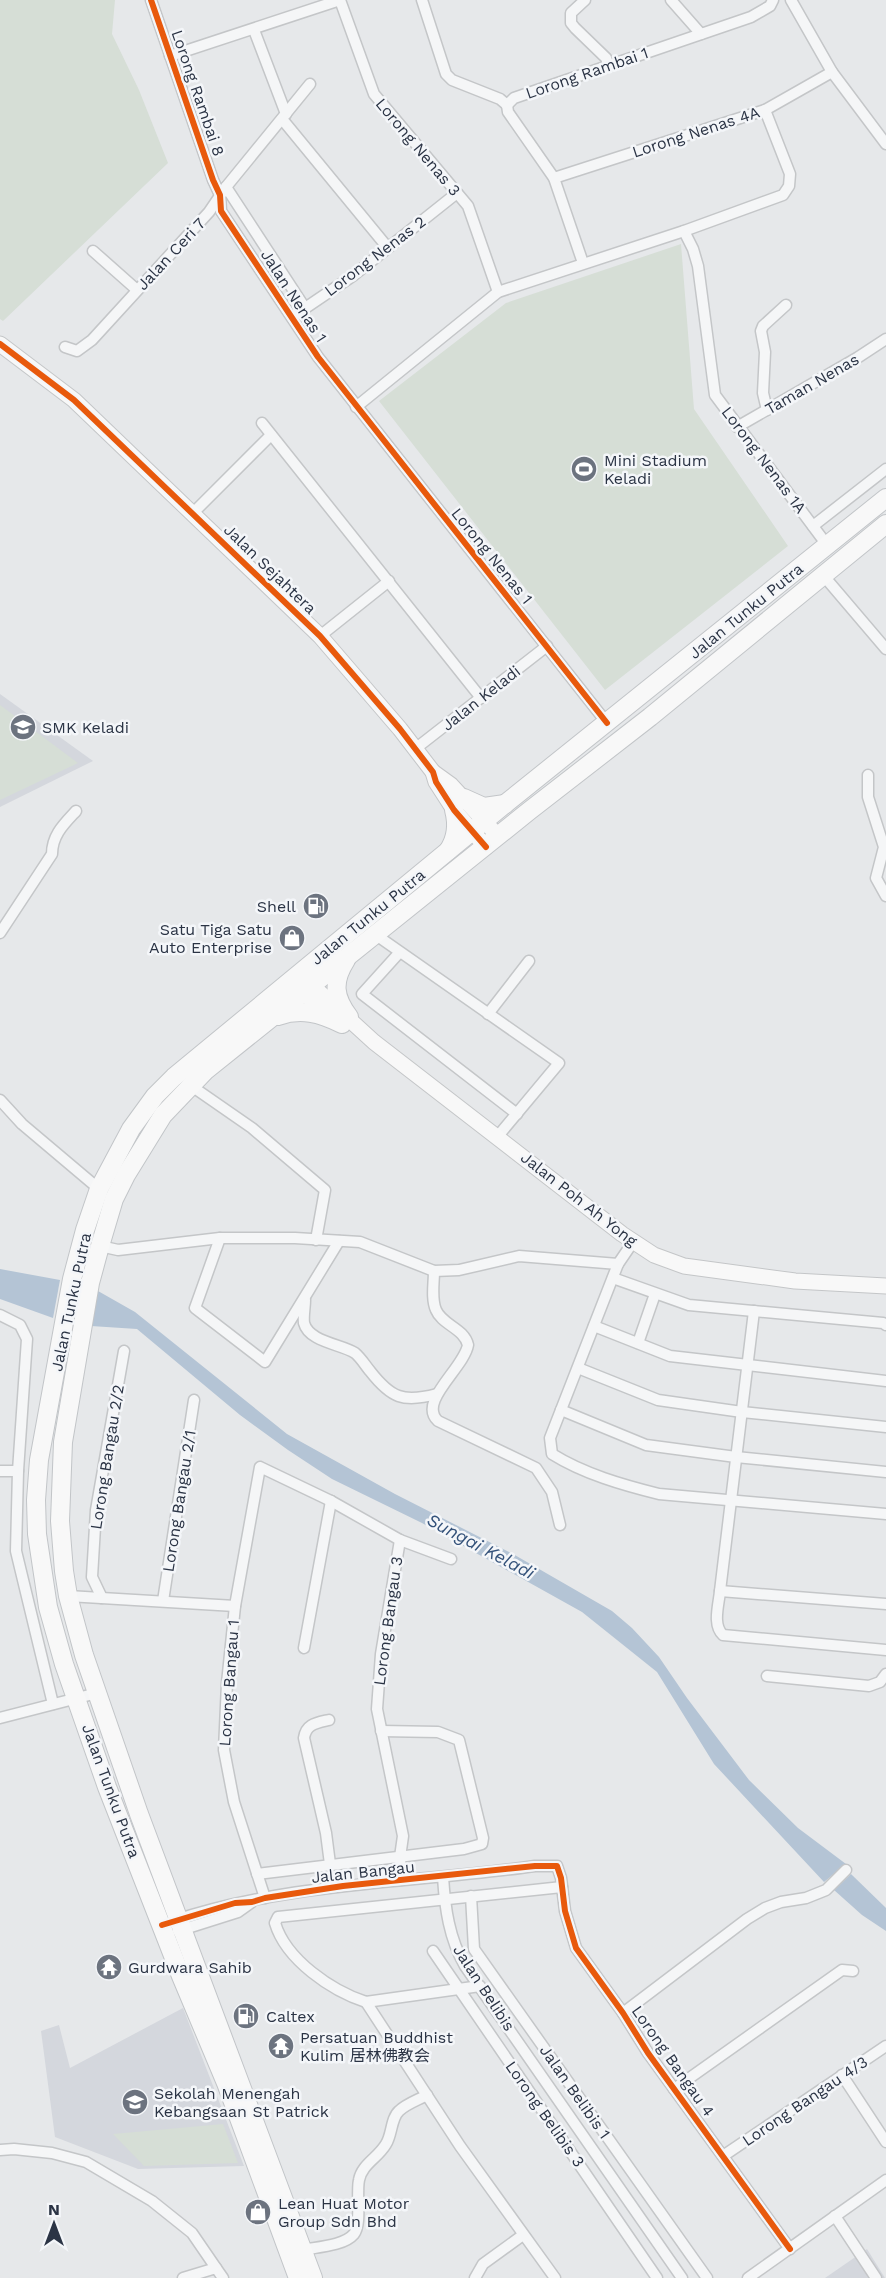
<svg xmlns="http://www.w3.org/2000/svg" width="886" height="2278" viewBox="0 0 886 2278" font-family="'Work Sans','Noto Sans SC',sans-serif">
<rect width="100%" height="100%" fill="#e6e8ea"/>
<g fill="#d4d7dd">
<polygon points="0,694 93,761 0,807"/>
<polygon points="183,2008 244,2166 138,2169 55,2137 41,2031 59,2025 70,2068"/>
<polygon points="867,2249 885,2278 825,2278"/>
</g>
<g fill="#d6ded6">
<polygon points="0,0 115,0 112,34 139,90 168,163 3,321 0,319"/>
<polygon points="681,244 694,409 788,546 605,690 379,401 506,303"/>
<polygon points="0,705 78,763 0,800"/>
<polygon points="223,2124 238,2163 144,2166 113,2134"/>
</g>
<g fill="#b4c4d5">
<polygon points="0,1269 60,1280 53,1318 0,1299"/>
<polygon points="98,1291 135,1312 287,1434 395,1494 513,1554 612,1611 632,1628 659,1657 687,1698 749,1780 798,1828 846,1864 824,1882 714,1764 657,1672 582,1612 422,1523 332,1479 288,1450 240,1415 137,1329 91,1326"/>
<polygon points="851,1874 886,1908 886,1931 862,1915 834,1890"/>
</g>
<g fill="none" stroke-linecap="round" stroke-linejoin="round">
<defs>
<g id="street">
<polyline points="151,0 213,180 220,195 221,211 318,357 607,723"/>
<polyline points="340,0 374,94 468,206 498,292"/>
<polyline points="422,0 446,74 452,80 500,99 507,105"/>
<polyline points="585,0 571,13 571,23 575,28 606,58 609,66"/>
<polyline points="671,0 701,34"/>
<polyline points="791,0 832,72 886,144"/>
<polyline points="254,30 286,114"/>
<polyline points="170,56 340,0"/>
<polyline points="507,105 514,98 751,17 770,6 773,0"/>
<polyline points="507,105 508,112 554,178 583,263"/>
<polyline points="282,119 388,248"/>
<polyline points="554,178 765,110 832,72"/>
<polyline points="226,187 305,308"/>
<polyline points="684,231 693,249 698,266 715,395 827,545"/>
<polyline points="93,251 137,290"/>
<polyline points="292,317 354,275 457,193"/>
<polyline points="65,347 77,351 92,340 209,212 226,187 310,84"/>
<polyline points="356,407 498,292 684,231 783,195 789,186 790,174 765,110"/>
<polyline points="767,410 763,393 765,352 761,331 763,326 786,305"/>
<polyline points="262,423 481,698"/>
<polyline points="737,427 857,358 886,339"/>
<polyline points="193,513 271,435"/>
<polyline points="813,526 886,469"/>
<polyline points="823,575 886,649"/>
<polyline points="320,636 389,581"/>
<polyline points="415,749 547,646"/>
<polyline points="868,775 868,797 884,847 876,878 886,896"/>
<path d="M0,933L52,854C52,835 64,824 76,811"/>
<polyline points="376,935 559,1063 498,1136"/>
<polyline points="399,953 362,994 517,1114"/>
<polyline points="488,1014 529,961"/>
<polyline points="190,1085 252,1128 325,1190 316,1240"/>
<polyline points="0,1100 22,1124 99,1189"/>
<polyline points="220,1238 195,1308 265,1362 339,1241"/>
<path d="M633,1242L618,1264L550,1438L552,1454C584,1474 623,1485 659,1494L886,1514"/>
<polyline points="100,1246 118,1250 220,1238 295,1238 360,1242 434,1271 459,1270 519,1256 618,1264"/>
<path d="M434,1271C434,1283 431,1299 436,1310C442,1325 464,1328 468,1345C464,1368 417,1402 438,1421L536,1468L552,1492L560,1525"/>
<polyline points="613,1278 689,1305 883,1323 886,1325"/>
<path d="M305,1300C305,1307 303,1316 304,1323C309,1342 341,1344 355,1353C361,1358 365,1365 370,1371C391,1398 403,1403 437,1394"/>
<path d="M754,1311L720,1591C719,1604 712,1625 723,1635L886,1650"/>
<polyline points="0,1315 20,1325 27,1339 18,1471 16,1551 53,1704"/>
<polyline points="594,1326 670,1356 886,1381"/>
<polyline points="638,1343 655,1294"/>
<polyline points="578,1368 658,1400 742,1412 886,1427"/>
<polyline points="561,1410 646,1445 736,1457 886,1472"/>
<polyline points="0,1471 18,1471"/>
<polyline points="400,1540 381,1654 377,1709 403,1836 400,1857 401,1880"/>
<polyline points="720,1591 886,1604"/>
<polyline points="68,1596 235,1606"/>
<polyline points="102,1598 92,1577 96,1510 124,1351"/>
<polyline points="163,1601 194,1400"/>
<polyline points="304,1648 331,1501"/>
<polyline points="767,1676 869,1686 880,1682 886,1674"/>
<polyline points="0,1718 97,1693"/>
<path d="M329,1720C316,1723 306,1724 304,1738L326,1833L330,1864"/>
<polyline points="257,1874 464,1849 482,1844 483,1838 459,1740 438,1732 381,1731"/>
<path d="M443,1877C445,1908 449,1938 465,1966L682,2278"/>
<polyline points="471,1896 474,1949 707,2278"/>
<polyline points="265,1898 234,1802 224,1750 227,1683 235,1606 260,1467 331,1501 400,1540 451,1559"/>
<path d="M173,1921C289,1882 414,1883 535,1866H557L561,1878L565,1911L576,1948L623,2013L648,2053L790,2249"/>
<polyline points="178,1931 238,1912 252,1902"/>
<polyline points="433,1951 657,2278"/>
<path d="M480,1986L366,2002C332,1991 286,1960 275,1923L278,1917L562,1887"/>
<polyline points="366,2002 460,2146 555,2278"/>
<polyline points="623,2013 747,1919 765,1908 781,1902 806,1898 826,1890 846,1870"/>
<polyline points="842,2075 886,2142"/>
<polyline points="674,2089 842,1970 853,1971"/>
<polyline points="0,2150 14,2149 52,2153 86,2162 152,2201 192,2233 216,2268"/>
<polyline points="723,2156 886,2046"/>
<polyline points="835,2216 876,2278"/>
<path d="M302,2250C317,2247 344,2246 354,2234C362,2224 356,2193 359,2180C362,2164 378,2158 386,2144C392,2135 391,2118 399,2111C406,2104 418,2100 427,2095"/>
<polyline points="183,2278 216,2268 223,2278"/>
<polyline points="475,2278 483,2264 523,2235"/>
<polyline points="748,2278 886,2180"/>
</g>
<g id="secondary">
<polyline points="0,344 74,400 320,636 400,729 433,772 436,782 454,810 486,847"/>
<polyline points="433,772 451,785 498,836"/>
<polyline points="305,979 374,1042 622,1234 654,1255 684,1266 795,1281 886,1286"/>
<polyline points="294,986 334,1017"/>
</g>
<g id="primary">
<polyline points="464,798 484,807 505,804"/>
<path d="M448,851C457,838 458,825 454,810"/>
<path d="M346,960C332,982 334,997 349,1017"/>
<path d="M278,1016C301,1008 320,1013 342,1024"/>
<polyline points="298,2278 226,2083 181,1976 107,1787 64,1664 48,1607 37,1534 36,1500 39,1460 72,1279 85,1230 99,1189 131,1129 155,1096 174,1077 505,804 886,498"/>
<polyline points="313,2278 139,1814 84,1655 68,1596 64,1571 60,1521 63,1442 90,1283 100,1246 114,1199 126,1175 163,1115 205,1071 529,811 650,717 886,524"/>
</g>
</defs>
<use href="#street" stroke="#c4c6c8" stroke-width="13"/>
<use href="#secondary" stroke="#c4c6c8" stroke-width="17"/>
<use href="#primary" stroke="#c2c5c8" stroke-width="20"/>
<use href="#street" stroke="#f5f6f7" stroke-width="10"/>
<use href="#secondary" stroke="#f8f8f8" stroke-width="15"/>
<use href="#primary" stroke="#f8f8f8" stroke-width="18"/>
<defs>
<g id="cycleway">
<polyline points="151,0 213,180 220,195 221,211 318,357 607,723"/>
<polyline points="0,344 74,400 320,636 400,729 433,772 436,782 454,810 486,847"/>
<polyline points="162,1925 235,1903 252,1902 265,1898 343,1886 535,1866 557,1866 561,1878 565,1911 576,1948 623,2013 648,2053 790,2249"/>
</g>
</defs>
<use href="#cycleway" stroke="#f4f6f9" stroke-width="10"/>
<use href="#cycleway" stroke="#e8590c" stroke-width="6"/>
</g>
<defs>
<symbol id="stadium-disc" viewBox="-11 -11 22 22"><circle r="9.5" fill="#6c737f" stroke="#f4f6f9"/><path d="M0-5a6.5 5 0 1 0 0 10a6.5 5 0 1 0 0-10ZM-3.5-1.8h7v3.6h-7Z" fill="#fff"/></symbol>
<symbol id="school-disc" viewBox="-11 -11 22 22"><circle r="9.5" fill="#6c737f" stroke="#f4f6f9"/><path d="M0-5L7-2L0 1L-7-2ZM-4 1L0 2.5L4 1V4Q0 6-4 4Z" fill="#fff"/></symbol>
<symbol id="fuel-disc" viewBox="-11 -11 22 22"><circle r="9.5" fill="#6c737f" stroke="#f4f6f9"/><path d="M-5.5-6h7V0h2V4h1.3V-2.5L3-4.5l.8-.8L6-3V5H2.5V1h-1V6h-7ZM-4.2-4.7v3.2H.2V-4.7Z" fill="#fff"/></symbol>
<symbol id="shop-disc" viewBox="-11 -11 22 22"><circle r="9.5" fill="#6c737f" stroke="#f4f6f9"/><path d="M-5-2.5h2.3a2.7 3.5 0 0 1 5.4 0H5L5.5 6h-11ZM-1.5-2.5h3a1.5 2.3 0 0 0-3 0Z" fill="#fff"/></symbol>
<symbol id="temple-disc" viewBox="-11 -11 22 22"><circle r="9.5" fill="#6c737f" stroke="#f4f6f9"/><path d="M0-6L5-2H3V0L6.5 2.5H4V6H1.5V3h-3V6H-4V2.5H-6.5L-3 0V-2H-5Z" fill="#fff"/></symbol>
</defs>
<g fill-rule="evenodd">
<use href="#stadium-disc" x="569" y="454" width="30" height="30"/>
<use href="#school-disc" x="8" y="712" width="30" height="30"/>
<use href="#fuel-disc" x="301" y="891" width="30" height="30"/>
<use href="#shop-disc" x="277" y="923" width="30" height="30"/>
<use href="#temple-disc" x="94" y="1952" width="30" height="30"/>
<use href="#fuel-disc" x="231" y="2001" width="30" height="30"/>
<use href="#temple-disc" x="266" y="2031" width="30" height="30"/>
<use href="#school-disc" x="120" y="2087" width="30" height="30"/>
<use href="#shop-disc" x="243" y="2197" width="30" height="30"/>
</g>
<g text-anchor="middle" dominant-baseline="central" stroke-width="5" stroke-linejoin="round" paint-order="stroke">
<g font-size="16" fill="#2b3445" stroke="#f4f6f9">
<text transform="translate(587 73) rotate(-19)">Lorong Rambai 1</text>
<text transform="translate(198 93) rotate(71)">Lorong Rambai 8</text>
<text transform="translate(696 132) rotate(-18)">Lorong Nenas 4A</text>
<text transform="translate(418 147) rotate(50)">Lorong Nenas 3</text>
<text transform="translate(171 254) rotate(-47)">Jalan Ceri 7</text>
<text transform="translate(375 256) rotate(-37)">Lorong Nenas 2</text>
<text transform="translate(294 296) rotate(57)">Jalan Nenas 1</text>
<text transform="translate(812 384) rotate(-30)">Taman Nenas</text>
<text transform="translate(764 460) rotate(53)">Lorong Nenas 1A</text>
<text transform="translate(492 556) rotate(51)">Lorong Nenas 1</text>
<text transform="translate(270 569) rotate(44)">Jalan Sejahtera</text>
<text transform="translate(746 611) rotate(-39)">Jalan Tunku Putra</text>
<text transform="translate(481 698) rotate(-38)">Jalan Keladi</text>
<text transform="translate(368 917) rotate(-39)">Jalan Tunku Putra</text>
<text transform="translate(579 1199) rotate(38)">Jalan Poh Ah Yong</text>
<text transform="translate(71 1302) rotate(-78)">Jalan Tunku Putra</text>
<text transform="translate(107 1457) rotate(-81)">Lorong Bangau 2/2</text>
<text transform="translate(179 1501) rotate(-81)">Lorong Bangau 2/1</text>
<text transform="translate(388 1621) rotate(-82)">Lorong Bangau 3</text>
<text transform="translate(229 1683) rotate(-86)">Lorong Bangau 1</text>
<text transform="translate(111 1791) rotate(70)">Jalan Tunku Putra</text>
<text transform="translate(363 1872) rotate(-6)">Jalan Bangau</text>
<text transform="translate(484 1988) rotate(57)">Jalan Belibis</text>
<text transform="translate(673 2061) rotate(55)">Lorong Bangau 4</text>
<text transform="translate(575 2092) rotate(55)">Jalan Belibis 1</text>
<text transform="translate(805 2101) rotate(-34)">Lorong Bangau 4/3</text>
<text transform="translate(545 2114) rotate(55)">Lorong Belibis 3</text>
</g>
<g font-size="16" fill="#2b3445" stroke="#f4f6f9" text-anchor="start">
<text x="604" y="460">Mini Stadium<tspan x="604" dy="18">Keladi</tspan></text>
<text x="42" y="727">SMK Keladi</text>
<text x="296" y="906" text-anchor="end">Shell</text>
<text x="272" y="929" text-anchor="end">Satu Tiga Satu<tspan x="272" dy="18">Auto Enterprise</tspan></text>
<text x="128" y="1967">Gurdwara Sahib</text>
<text x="266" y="2016">Caltex</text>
<text x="300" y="2037">Persatuan Buddhist<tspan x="300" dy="18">Kulim 居林佛教会</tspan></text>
<text x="154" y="2093">Sekolah Menengah<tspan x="154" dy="18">Kebangsaan St Patrick</tspan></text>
<text x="278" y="2203">Lean Huat Motor<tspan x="278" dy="18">Group Sdn Bhd</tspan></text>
</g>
<g font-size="18" font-style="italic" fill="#34527a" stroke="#f4f6f9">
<text transform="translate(481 1546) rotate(28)">Sungai Keladi</text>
</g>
</g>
<g transform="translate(54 2224)" stroke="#f4f6f9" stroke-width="4.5" paint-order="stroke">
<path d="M0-4.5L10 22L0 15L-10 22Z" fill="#2b3445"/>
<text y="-9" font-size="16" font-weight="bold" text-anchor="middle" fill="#2b3445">N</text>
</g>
</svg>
